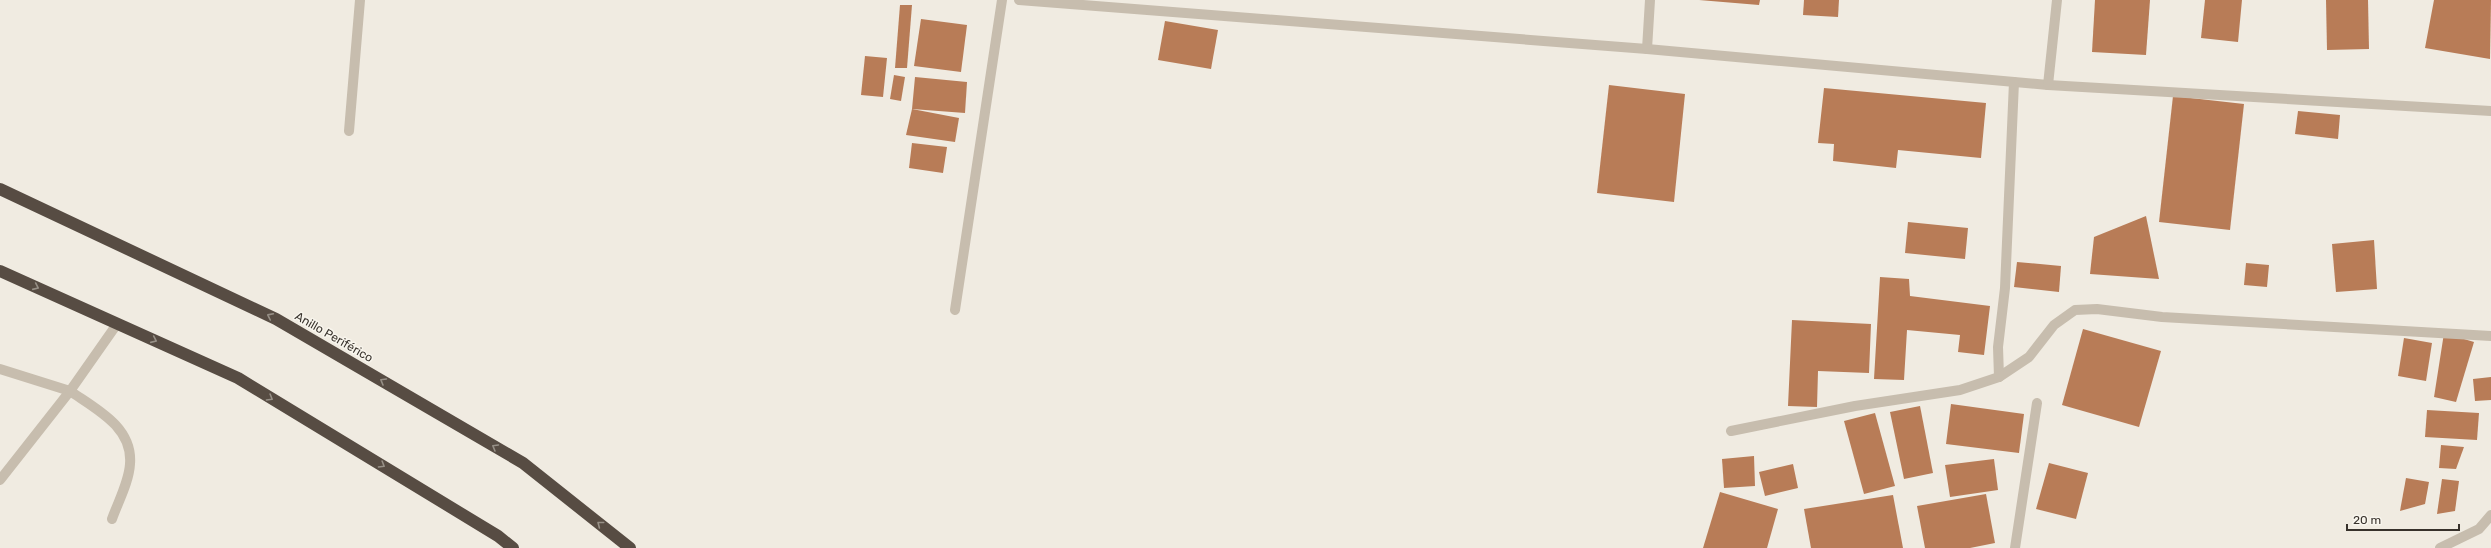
<svg xmlns="http://www.w3.org/2000/svg" width="2491" height="548" viewBox="0 0 2491 548" font-family="Rubik,sans-serif">
<rect width="100%" height="100%" fill="#f0ebe1"/>
<g fill="#b87c57">
<polygon points="1699,0 1760,0 1759,5"/>
<polygon points="1804,0 1839,0 1838,17 1803,15"/>
<polygon points="2095,0 2150,0 2146,55 2092,52"/>
<polygon points="2205,0 2242,0 2238,42 2201,38"/>
<polygon points="2326,0 2368,0 2369,49 2327,50"/>
<polygon points="2434,0 2491,0 2490,59 2425,48"/>
<polygon points="900,5 912,5 907,68 895,68"/>
<polygon points="921,19 967,25 961,72 914,66"/>
<polygon points="1165,21 1218,30 1211,69 1158,60"/>
<polygon points="865,56 887,58 883,97 861,95"/>
<polygon points="894,75 905,77 901,101 890,99"/>
<polygon points="915,77 967,82 965,113 912,109"/>
<polygon points="1609,85 1685,94 1674,202 1597,193"/>
<polygon points="1824,88 1986,103 1981,158 1898,150 1896,168 1833,161 1834,144 1818,143"/>
<polygon points="2173,96 2244,104 2230,230 2159,222"/>
<polygon points="912,109 959,118 955,142 906,135"/>
<polygon points="2298,111 2340,115 2338,139 2295,134"/>
<polygon points="912,143 947,147 943,173 909,168"/>
<polygon points="2146,216 2159,279 2090,274 2094,237"/>
<polygon points="1908,222 1968,228 1965,259 1905,253"/>
<polygon points="2374,240 2377,289 2336,292 2332,244"/>
<polygon points="2017,262 2061,266 2059,292 2014,287"/>
<polygon points="2246,263 2269,265 2267,287 2244,285"/>
<polygon points="1880,277 1909,279 1910,296 1990,306 1984,355 1958,352 1960,335 1907,330 1904,380 1874,379"/>
<polygon points="1792,320 1871,324 1869,373 1818,371 1817,407 1788,406"/>
<polygon points="2083,329 2161,351 2139,427 2062,405"/>
<polygon points="2444,333 2474,342 2456,402 2434,397"/>
<polygon points="2404,338 2432,343 2426,381 2398,376"/>
<polygon points="2491,377 2491,400 2475,401 2473,379"/>
<polygon points="1951,404 2024,414 2019,453 1946,444"/>
<polygon points="1920,406 1933,473 1904,479 1890,412"/>
<polygon points="2427,410 2479,413 2477,440 2425,437"/>
<polygon points="1875,413 1895,486 1864,494 1844,421"/>
<polygon points="2441,445 2464,447 2456,469 2439,468"/>
<polygon points="1754,456 1755,486 1724,488 1722,459"/>
<polygon points="1994,459 1998,490 1950,497 1945,465"/>
<polygon points="2049,463 2088,473 2076,519 2036,509"/>
<polygon points="1793,464 1798,488 1765,496 1759,472"/>
<polygon points="2406,478 2429,482 2425,504 2400,511"/>
<polygon points="2442,479 2459,481 2455,511 2437,514"/>
<polygon points="1720,492 1778,509 1767,548 1703,548"/>
<polygon points="1986,494 1995,543 1970,548 1925,548 1917,506"/>
<polygon points="1893,495 1903,548 1811,548 1804,509"/>
</g>
<g fill="none" stroke-linecap="round" stroke-linejoin="round">
<g stroke="#c7bdae" stroke-width="10">
<polyline points="1019,0 1647,49 2048,85 2491,111"/>
<polyline points="1647,49 1650,0"/>
<polyline points="2048,85 2057,0"/>
<polyline points="349,131 360,0"/>
<polyline points="955,310 1002,0"/>
<polyline points="0,369 70,391 0,480"/>
<polyline points="1999,377 2029,357 2054,325 2075,310 2097,309 2162,317 2491,336"/>
<polyline points="1731,431 1855,406 1960,390 1999,377 1998,347 2005,288 2014,82"/>
<path d="M112,519C118,502 129,482 130,464C133,427 96,409 70,391L117,324"/>
<polyline points="2015,548 2037,403"/>
<polyline points="2440,548 2479,529 2491,515"/>
</g>
<g stroke="#574c43" stroke-width="12">
<polyline points="0,189 276,319 523,463 630,548"/>
<polyline points="0,271 238,378 498,536 513,548"/>
</g>
</g>
<defs><path id="oneway-chevron" d="M-2-3.5L2.5 0L-2 3.5" fill="none" stroke-width="1.6" stroke-linecap="round" stroke-linejoin="round"/></defs>
<g stroke="#979087">
<use href="#oneway-chevron" transform="translate(36 287) rotate(24)"/>
<use href="#oneway-chevron" transform="translate(270 316) rotate(-154)"/>
<use href="#oneway-chevron" transform="translate(154 340) rotate(24)"/>
<use href="#oneway-chevron" transform="translate(383 381) rotate(-150)"/>
<use href="#oneway-chevron" transform="translate(270 398) rotate(31)"/>
<use href="#oneway-chevron" transform="translate(495 447) rotate(-150)"/>
<use href="#oneway-chevron" transform="translate(382 465) rotate(31)"/>
<use href="#oneway-chevron" transform="translate(600 524) rotate(-142)"/>
</g>
<g text-anchor="middle" dominant-baseline="central" stroke-width="3" stroke-linejoin="round" paint-order="stroke">
<g font-size="12" fill="#37312b" stroke="#f8f5ed">
<text transform="translate(334 337) rotate(30)">Anillo Periférico</text>
</g>
</g>
<path d="M2347 524v6h112v-6" fill="none" stroke="#37312b" stroke-width="2"/>
<text x="2353" y="524" font-size="12" fill="#37312b" stroke="#f8f5ed" stroke-width="3" paint-order="stroke">20 m</text>
</svg>
